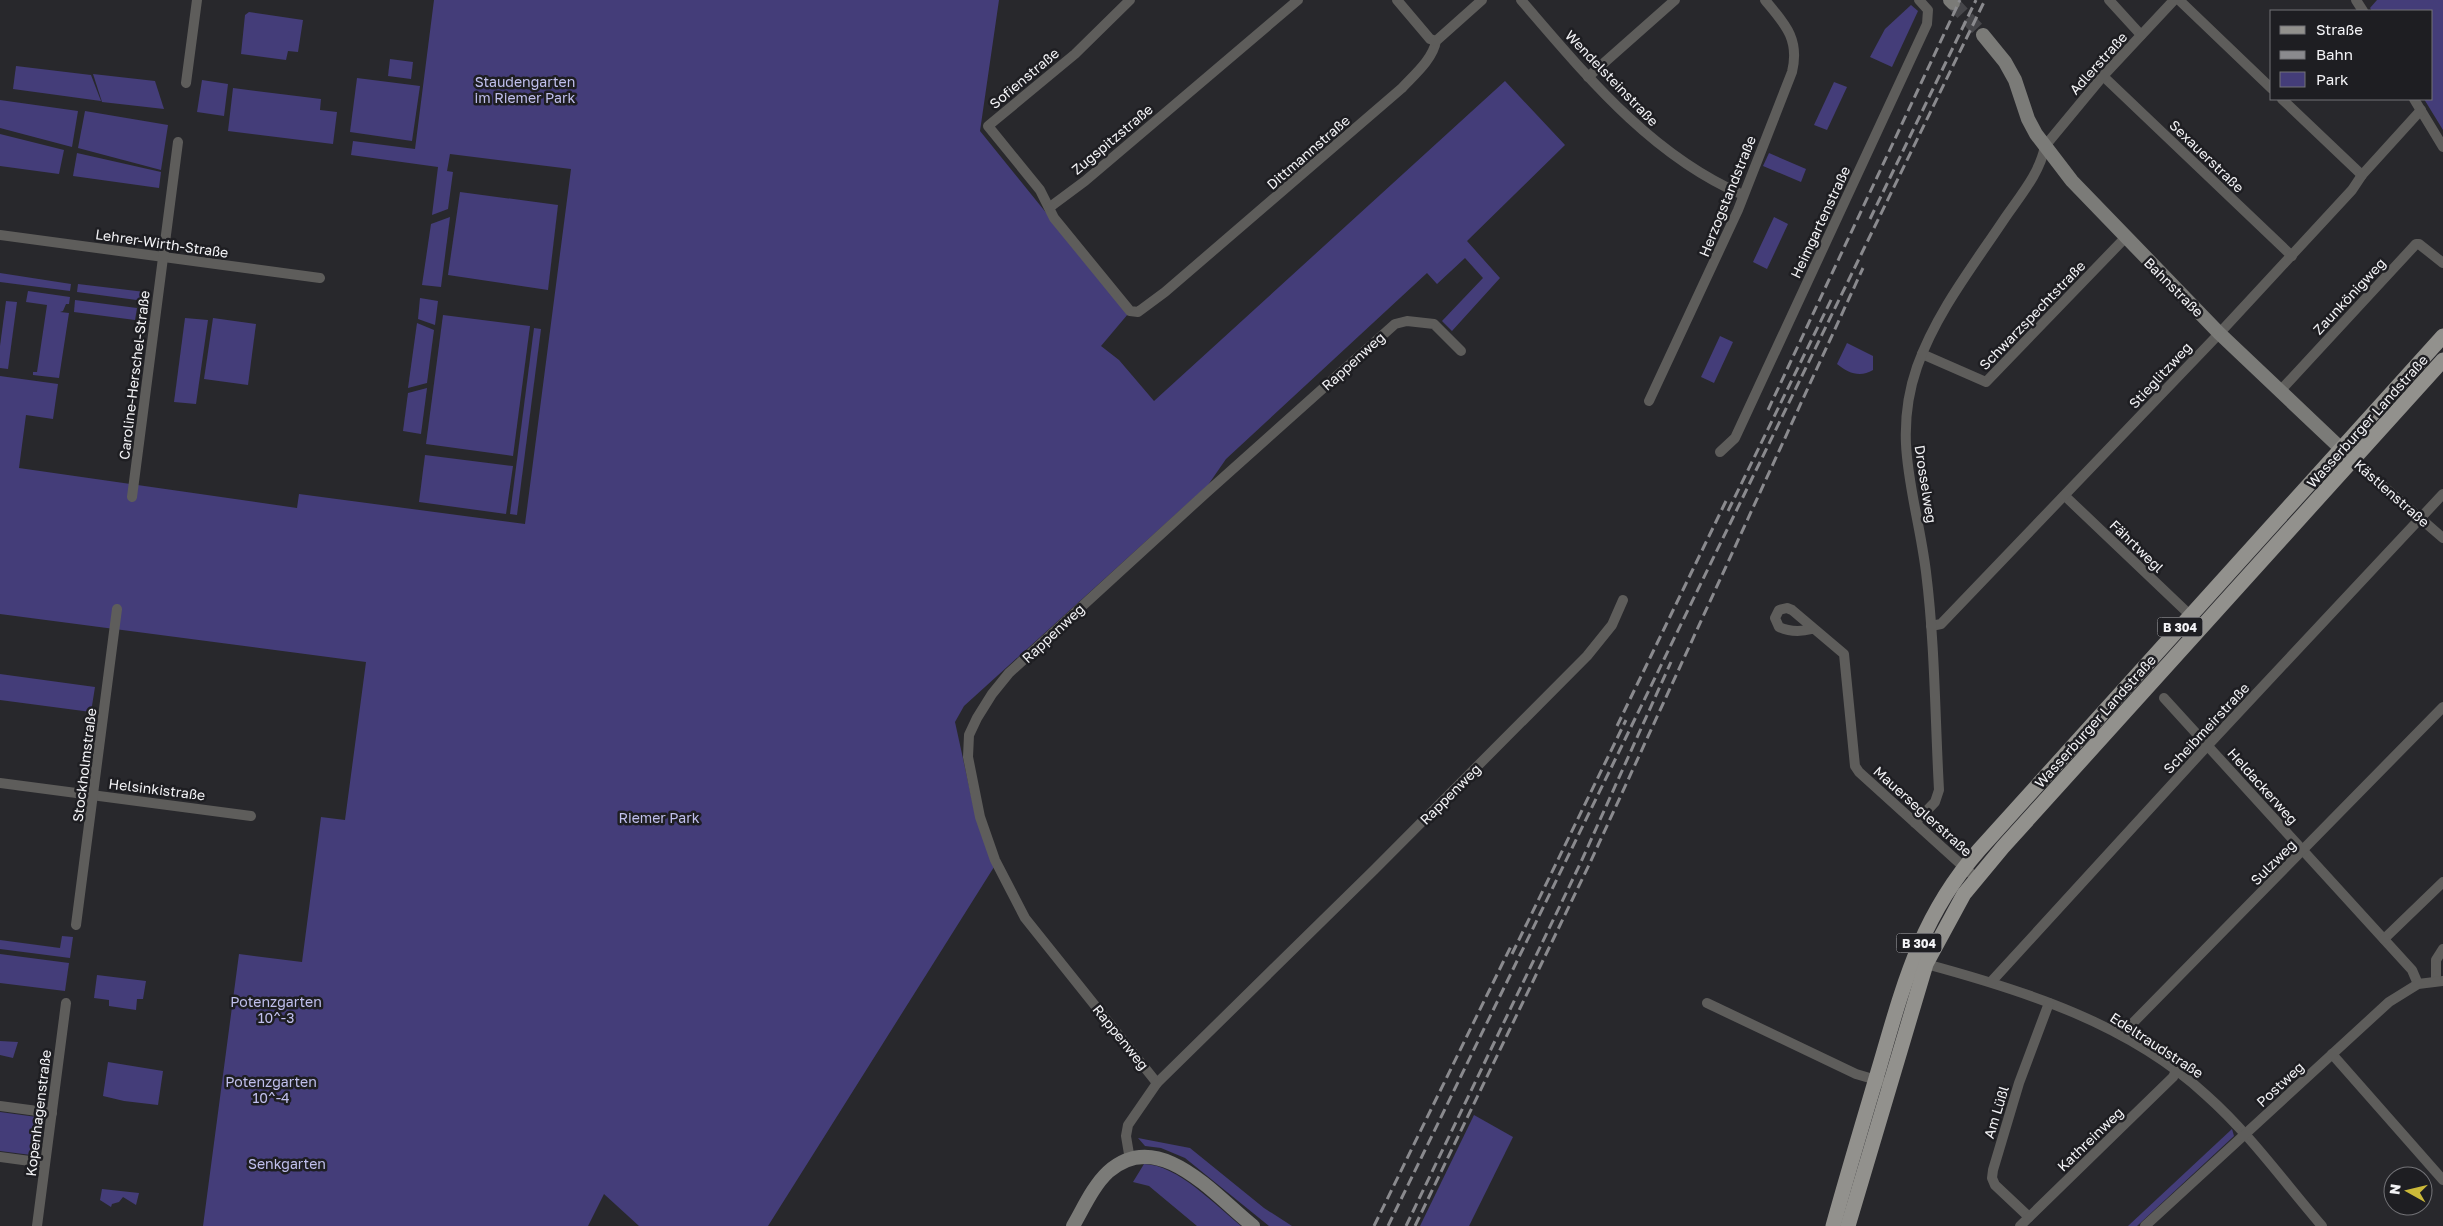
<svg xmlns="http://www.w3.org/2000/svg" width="2443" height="1226" viewBox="0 0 2443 1226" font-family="'Golos Text',sans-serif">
<rect width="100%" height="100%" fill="#28282c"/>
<g fill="#443d79">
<polygon points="434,0 999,0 980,131 1128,314 1101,346 1119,360 1154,401 1505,81 1565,145 1467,241 1500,278 1452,331 1442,321 1483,278 1465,258 1437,284 1427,273 1226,459 1208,485 964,706 955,722 976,818 994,867 768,1226 639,1226 604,1194 588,1226 203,1226 239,954 302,962 321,817 345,820 366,662 0,614 0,376 58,384 53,419 26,415 19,468 297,508 299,494 525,524 571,169 450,154 447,171 453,172 448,209 432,215 438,167 351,155 353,141 415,149"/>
<polygon points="2377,0 2443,0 2443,130 2424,99 2432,99 2432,11 2372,11 2370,8"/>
<polygon points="1911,5 1918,11 1892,67 1870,57 1885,29"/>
<polygon points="249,12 303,20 298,52 288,51 286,60 241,54 245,15"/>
<polygon points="390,59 413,62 411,79 388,76"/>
<polygon points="16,66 91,75 101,101 13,89"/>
<polygon points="93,74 155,81 164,109 102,102"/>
<polygon points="357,78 420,86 412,141 350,132"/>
<polygon points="202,80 228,84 224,116 197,112"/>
<polygon points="1834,82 1847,87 1827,130 1814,125"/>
<polygon points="233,88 321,99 320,110 337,112 333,144 228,131"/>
<polygon points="0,100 78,111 72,147 0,128"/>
<polygon points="85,111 168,125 161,170 78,148"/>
<polygon points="0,134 64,150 59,174 0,166"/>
<polygon points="77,153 161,172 159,188 73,176"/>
<polygon points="1769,153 1806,169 1801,182 1763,166"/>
<polygon points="460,192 558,205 548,290 448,275"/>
<polygon points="450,217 441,287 422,285 431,224"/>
<polygon points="1774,217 1788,224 1767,269 1753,262"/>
<polygon points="0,273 71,284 70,291 0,282"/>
<polygon points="78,284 145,292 144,301 77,292"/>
<polygon points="28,291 70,297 69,304 66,304 63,311 60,312 69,313 59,378 33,375 33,372 37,372 47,305 26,302"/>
<polygon points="420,298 438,301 435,325 418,319"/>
<polygon points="75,300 137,308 135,320 74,312"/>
<polygon points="6,301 17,302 8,369 0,368 0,346"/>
<polygon points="443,315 530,326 513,456 426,444"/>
<polygon points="185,318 208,320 196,404 174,402"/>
<polygon points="213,318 256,324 248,385 204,379"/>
<polygon points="417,323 434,330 427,383 408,388"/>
<polygon points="534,328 541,329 517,515 510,514"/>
<polygon points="1720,336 1733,342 1714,383 1701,377"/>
<path d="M1847,343L1873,356V370C1860,378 1848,373 1837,364Z"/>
<polygon points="427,388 421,434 403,431 408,393"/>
<polygon points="425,455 513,466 506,514 419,502"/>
<polygon points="0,674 95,687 91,712 0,700"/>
<polygon points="62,936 73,937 70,958 0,949 0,940 60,948"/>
<polygon points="0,954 69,963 65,991 0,983"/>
<polygon points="97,975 146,981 143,999 137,999 136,1010 109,1006 109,1000 94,998"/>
<polygon points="0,1041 18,1042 13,1058 0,1055"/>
<polygon points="108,1062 163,1071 158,1105 124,1101 103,1096"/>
<polygon points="0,1112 44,1118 39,1156 0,1151"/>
<polygon points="1474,1115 1513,1137 1469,1226 1420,1226"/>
<polygon points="2232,1129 2234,1136 2137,1226 2128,1226"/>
<polygon points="1138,1138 1190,1148 1264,1208 1292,1226 1269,1226 1185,1158 1161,1148 1145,1146"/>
<path d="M1144,1164C1178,1165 1215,1205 1241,1226H1197L1149,1186L1133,1182Z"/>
<polygon points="102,1189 139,1193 136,1205 123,1197 119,1202 112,1204 111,1207 100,1200"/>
</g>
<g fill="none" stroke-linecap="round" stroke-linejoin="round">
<polyline stroke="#46464a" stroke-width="14" stroke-dasharray="14 7" stroke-linecap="butt" points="1953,3 1983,35"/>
<g stroke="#5e5d5b" stroke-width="10">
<path d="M1130,0L1075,54L988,126L1040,190L1054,218L1130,311L1138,312L1165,292L1402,88C1414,75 1433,59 1436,41L1482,0"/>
<polyline points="1397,0 1430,39 1436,41"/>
<path d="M1521,0C1585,74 1650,155 1743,195"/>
<polyline points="2109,0 2141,35"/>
<polyline points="2179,0 2272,89"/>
<polyline points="2356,0 2363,11"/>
<polyline points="2103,76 2292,256"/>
<polyline points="1588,77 1675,0"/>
<polyline points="186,83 197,0"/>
<polyline points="2282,99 2362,175"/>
<polyline points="2414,99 2443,147"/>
<polyline points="1050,207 1085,181 1298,0"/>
<polyline points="0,235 320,278"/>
<polyline points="1922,354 1986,382 2125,238"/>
<polyline points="2280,391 2416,244 2419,244 2443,263"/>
<path d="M1649,401L1738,210L1792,72C1800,39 1785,24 1765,0"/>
<polyline points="1720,452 1735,438 1927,24 1928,10 1919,0"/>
<polyline points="2353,460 2443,538"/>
<polyline points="2065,496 2191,616"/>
<polyline points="132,497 178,142"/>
<polyline points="1931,626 1941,624 2215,338 2352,190 2362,175 2421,110"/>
<path d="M1812,629C1800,632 1790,632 1779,627L1775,618L1779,610L1787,608L1792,610L1844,654L1855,766L1859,772L1976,878"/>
<polyline points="2164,698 2412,970 2418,984"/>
<polyline points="0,783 251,816"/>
<path d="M1915,823L1935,802L1939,790C1935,718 1935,644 1926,572C1917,498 1891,442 1917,367C1936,313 1973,266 2005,218C2020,196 2040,173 2045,146L2103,76L2174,0"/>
<polyline points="76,925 117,609"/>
<polyline points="2384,939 2443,882"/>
<path d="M1926,964C2026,991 2129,1024 2206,1095C2250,1134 2284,1182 2322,1226"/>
<polyline points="2436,981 2436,960 2443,949"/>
<polyline points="1991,982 2208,745 2443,494"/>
<polyline points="1707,1003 1856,1074 1890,1084"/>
<polyline points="2121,1035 2443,707"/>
<polyline points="2332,1054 2443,1180"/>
<polyline points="1157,1083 1025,918 995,860 980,817 968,757 969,735 977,718 992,694 1009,673 1206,493 1395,324 1407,321 1434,324 1461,351"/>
<polyline points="0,1106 52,1113"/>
<polyline points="0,1157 45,1163"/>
<polyline points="1130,1160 1126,1136 1128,1125 1157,1083 1374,870 1587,656 1612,625 1623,600"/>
<polyline points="2029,1217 1995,1185 1992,1178 1993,1170 2019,1083 2049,1003"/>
<polyline points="37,1226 66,1003"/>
<polyline points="2020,1226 2173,1077 2176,1071"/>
<polyline points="2145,1226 2389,1002 2418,984 2443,981"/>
</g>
<g stroke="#7b7b78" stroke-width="14">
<polyline points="1950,0 1953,3"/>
<polyline points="1983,35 2005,62 2015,80 2028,119 2036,134 2072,181 2219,333 2353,460"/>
<path d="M1073,1226C1083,1209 1093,1186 1108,1172C1159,1126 1215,1196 1253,1226"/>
</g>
<g stroke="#92918d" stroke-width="15">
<path d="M1833,1226C1848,1172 1864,1119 1880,1065C1904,983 1921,916 1979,850L2443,336"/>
<polyline points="1848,1226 1926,964 1964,894 2003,847 2443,360"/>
</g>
<g stroke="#8a8a8e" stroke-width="3" stroke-dasharray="10 5" stroke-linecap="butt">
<polyline points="1870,219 1976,0"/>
<polyline points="1768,410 1960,0"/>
<polyline points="1728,511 1832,298"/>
<polyline points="1617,726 1726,501"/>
<polyline points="1512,954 1626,720"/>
<polyline points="1374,1226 1512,944"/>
<polyline points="1388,1226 1985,0"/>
<polyline points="1406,1226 1581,862 1671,662"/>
<polyline points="1415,1226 1589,865 1863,268"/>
</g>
</g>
<g text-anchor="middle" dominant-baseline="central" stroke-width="5" stroke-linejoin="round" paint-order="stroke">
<g fill="#1e1e22" stroke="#b3b3b6" stroke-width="1">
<rect x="2157.5" y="617.5" width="45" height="19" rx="4"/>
<rect x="1896.5" y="933.5" width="45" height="19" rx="4"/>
</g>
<g font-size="12" font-weight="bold" fill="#f3f3f6">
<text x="2180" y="627">B 304</text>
<text x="1919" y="943">B 304</text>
</g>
<g font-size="14" fill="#f3f3f6" stroke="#1e1e22">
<text transform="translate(2098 63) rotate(-48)">Adlerstraße</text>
<text transform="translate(1024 78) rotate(-40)">Sofienstraße</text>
<text transform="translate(1612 78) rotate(46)">Wendelsteinstraße</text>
<text transform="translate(1112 139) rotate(-40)">Zugspitzstraße</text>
<text transform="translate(1308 152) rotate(-41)">Dittmannstraße</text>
<text transform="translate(2207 156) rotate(44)">Sexauerstraße</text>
<text transform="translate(1727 196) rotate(-68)">Herzogstandstraße</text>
<text transform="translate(1820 222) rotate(-65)">Heimgartenstraße</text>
<text transform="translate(162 243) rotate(8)">Lehrer-Wirth-Straße</text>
<text transform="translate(2174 287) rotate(45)">Bahnstraße</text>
<text transform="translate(2349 296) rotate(-47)">Zaunkönigweg</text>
<text transform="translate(2032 315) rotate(-46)">Schwarzspechtstraße</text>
<text transform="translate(1353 361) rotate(-42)">Rappenweg</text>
<text transform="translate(134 375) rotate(-83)">Caroline-Herschel-Straße</text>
<text transform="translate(2160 375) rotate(-47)">Stieglitzweg</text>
<text transform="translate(2367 421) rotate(-48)">Wasserburger Landstraße</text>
<text transform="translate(1926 484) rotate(81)">Drosselweg</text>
<text transform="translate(2392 493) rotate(41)">Kästlenstraße</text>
<text transform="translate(2137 546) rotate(44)">Fährtwegl</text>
<text transform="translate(1053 633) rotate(-43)">Rappenweg</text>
<text transform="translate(2095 721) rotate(-48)">Wasserburger Landstraße</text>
<text transform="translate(2206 728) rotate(-47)">Scheibmeirstraße</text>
<text transform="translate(84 765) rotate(-83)">Stockholmstraße</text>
<text transform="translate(2263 786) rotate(48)">Heldackerweg</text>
<text transform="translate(157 789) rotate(7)">Helsinkistraße</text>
<text transform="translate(1450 794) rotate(-45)">Rappenweg</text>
<text transform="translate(1923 811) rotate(42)">Mauerseglerstraße</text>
<text transform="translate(2273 862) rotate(-45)">Sulzweg</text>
<text transform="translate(1121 1037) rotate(51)">Rappenweg</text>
<text transform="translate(2157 1045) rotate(33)">Edeltraudstraße</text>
<text transform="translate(2280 1084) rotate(-43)">Postweg</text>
<text transform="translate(1996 1112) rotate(-73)">Am Lüßl</text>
<text transform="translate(38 1113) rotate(-83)">Kopenhagenstraße</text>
<text transform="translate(2090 1139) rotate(-44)">Kathreinweg</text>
</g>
<g font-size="14" fill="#c1c0ed" stroke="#1e1e22">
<text x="525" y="81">Staudengarten<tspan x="525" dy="16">im Riemer Park</tspan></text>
<text x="659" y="817">Riemer Park</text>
<text x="276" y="1001">Potenzgarten<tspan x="276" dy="16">10^-3</tspan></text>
<text x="271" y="1081">Potenzgarten<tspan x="271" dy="16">10^-4</tspan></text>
<text x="287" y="1163">Senkgarten</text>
</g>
</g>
<rect x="2270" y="10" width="162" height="90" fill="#1e1e22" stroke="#737377"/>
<rect x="2280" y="26" width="25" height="8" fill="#92918d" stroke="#737377"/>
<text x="2316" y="35" font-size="15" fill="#f3f3f6">Straße</text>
<rect x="2280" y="51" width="25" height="8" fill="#8a8a8e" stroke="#737377"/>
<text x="2316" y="60" font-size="15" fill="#f3f3f6">Bahn</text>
<rect x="2280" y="72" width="25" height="15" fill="#443d79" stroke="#737377"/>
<text x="2316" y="85" font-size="15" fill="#f3f3f6">Park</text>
<g transform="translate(2408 1191) rotate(278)"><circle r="24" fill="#1e1e22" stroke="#737377"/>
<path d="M0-4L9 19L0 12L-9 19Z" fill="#cbb939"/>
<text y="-8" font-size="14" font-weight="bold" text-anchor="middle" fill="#f3f3f6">N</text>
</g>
</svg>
